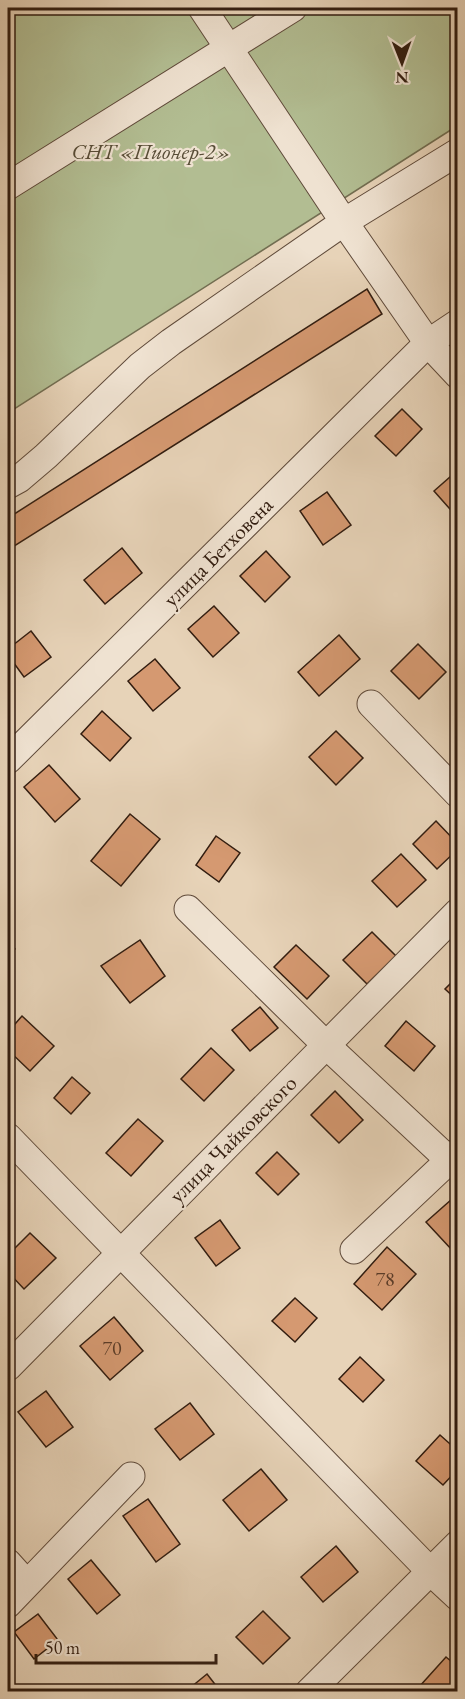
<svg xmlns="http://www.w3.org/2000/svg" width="465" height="1699" viewBox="0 0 465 1699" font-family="'EB Garamond',serif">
<rect width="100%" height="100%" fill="#e7d3b8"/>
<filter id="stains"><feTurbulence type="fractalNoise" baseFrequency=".00333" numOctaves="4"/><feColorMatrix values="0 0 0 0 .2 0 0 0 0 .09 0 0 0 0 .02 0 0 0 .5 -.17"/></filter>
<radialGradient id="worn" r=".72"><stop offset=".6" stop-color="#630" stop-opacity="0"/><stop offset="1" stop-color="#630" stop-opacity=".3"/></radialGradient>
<polygon fill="#b2bd92" stroke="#726d51" stroke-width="1.5" points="8,8 457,8 457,126 8,413"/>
<g fill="#d59971" stroke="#321d10" stroke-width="1.5">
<polygon points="367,289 382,314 8,550 8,518"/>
<polygon points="402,409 422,429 396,456 375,436"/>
<polygon points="458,470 458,516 457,517 434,491"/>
<polygon points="327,492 351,525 323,545 300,511"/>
<polygon points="122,548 142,573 105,604 84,580"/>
<polygon points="266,551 290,577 265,602 240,576"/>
<polygon points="214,606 239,633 213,657 188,629"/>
<polygon points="31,631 51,657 24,677 8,655 8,649"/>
<polygon points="339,635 360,659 319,696 298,672"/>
<polygon points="418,644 446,672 419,699 391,671"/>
<polygon points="155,659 180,688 153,711 128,681"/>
<polygon points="102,711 131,738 110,761 81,734"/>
<polygon points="336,731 363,758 336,785 309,757"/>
<polygon points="49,765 80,799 55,822 24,787"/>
<polygon points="130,814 160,839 121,886 91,861"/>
<polygon points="436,821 458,844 458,849 437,869 413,844"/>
<polygon points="216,836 240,853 219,882 196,865"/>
<polygon points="401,854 426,880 397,907 372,881"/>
<polygon points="372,932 396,956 367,984 343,960"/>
<polygon points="8,940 15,949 8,956"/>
<polygon points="140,940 165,976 130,1003 101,966"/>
<polygon points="296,945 329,976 307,999 274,967"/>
<polygon points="458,976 458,1001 445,989"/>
<polygon points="260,1007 278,1028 250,1051 232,1030"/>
<polygon points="22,1016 54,1046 30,1071 8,1050 8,1032"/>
<polygon points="406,1021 435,1046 414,1071 385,1046"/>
<polygon points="211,1048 234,1070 204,1101 181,1079"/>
<polygon points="72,1077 90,1093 71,1114 54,1098"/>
<polygon points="335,1091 363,1120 339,1143 311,1115"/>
<polygon points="138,1119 163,1141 131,1176 106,1153"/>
<polygon points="277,1152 299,1174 278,1195 256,1173"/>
<polygon points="452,1199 458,1205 458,1245 452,1250 426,1222"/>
<polygon points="220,1220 240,1248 216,1266 195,1238"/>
<polygon points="30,1233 56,1258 24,1289 8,1272 8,1255"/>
<polygon points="387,1247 416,1274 382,1310 354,1284"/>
<polygon points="295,1298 317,1318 295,1342 272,1321"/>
<polygon points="114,1317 143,1351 110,1380 80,1346"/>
<polygon points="360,1357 384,1380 363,1402 339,1379"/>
<polygon points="46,1391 73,1427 46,1447 18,1412"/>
<polygon points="190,1403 214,1434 180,1460 155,1429"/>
<polygon points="440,1435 458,1451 458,1469 443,1485 416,1461"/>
<polygon points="261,1469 287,1500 249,1531 223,1500"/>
<polygon points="148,1499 180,1544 156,1562 123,1516"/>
<polygon points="336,1546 358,1572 323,1602 301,1577"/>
<polygon points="91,1560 120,1595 97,1614 68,1579"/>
<polygon points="263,1611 290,1638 263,1664 236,1637"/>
<polygon points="38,1614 58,1640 34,1659 14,1632"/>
<polygon points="446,1657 458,1667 458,1692 424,1692 419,1687"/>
<polygon points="207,1674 221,1692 185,1692"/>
</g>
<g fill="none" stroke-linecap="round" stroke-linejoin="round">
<defs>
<g id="minor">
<polyline points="202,8 344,222 428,343 458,375"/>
<polyline points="8,186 293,8"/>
<polyline points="8,485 19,479 46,456 140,366 171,342 344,222 458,152"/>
<polyline points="371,704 458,794"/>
<polyline points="8,760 428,343 458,323"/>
<polyline points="188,909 326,1045 449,1160"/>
<polyline points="8,1137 430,1571 458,1597"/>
<polyline points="354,1250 458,1152"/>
<polyline points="8,1367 458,912"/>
<polyline points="8,1563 26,1583"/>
<polyline points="8,1604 131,1476"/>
<polyline points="309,1692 458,1544"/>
</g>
</defs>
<use href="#minor" stroke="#5f4a3a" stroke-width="29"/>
<use href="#minor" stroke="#efe2d1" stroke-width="27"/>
</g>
<g text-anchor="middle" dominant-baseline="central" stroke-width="4.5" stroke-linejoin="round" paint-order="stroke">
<g font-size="20" fill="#5b3c28">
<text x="385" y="1279">78</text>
<text x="112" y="1348">70</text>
</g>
<g font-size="22" font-style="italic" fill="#584d37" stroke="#efe2d1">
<text x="151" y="151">СНТ «Пионер-2»</text>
</g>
<g font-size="22" fill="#321d10" stroke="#efe2d1">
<text transform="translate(218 552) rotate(-45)">улица Бетховена</text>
<text transform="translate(233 1139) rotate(-45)">улица Чайковского</text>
</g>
</g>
<rect width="465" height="1699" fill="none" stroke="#e7d3b8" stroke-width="30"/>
<rect x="9" y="9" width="447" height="1681" fill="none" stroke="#321d10" stroke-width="3"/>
<rect x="15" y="15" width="435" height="1669" fill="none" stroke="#321d10" stroke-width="1.5"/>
<g transform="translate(402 63) rotate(179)" stroke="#efe2d1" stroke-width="4.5" paint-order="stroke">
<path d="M0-4.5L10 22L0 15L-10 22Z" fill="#321d10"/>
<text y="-9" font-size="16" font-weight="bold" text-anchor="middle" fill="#321d10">N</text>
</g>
<path d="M36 1654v9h180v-9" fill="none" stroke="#321d10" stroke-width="3"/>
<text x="45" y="1654" font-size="18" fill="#321d10" stroke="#efe2d1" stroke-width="4.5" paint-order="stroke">50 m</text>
<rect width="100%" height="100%" filter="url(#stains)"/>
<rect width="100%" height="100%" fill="url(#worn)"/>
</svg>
